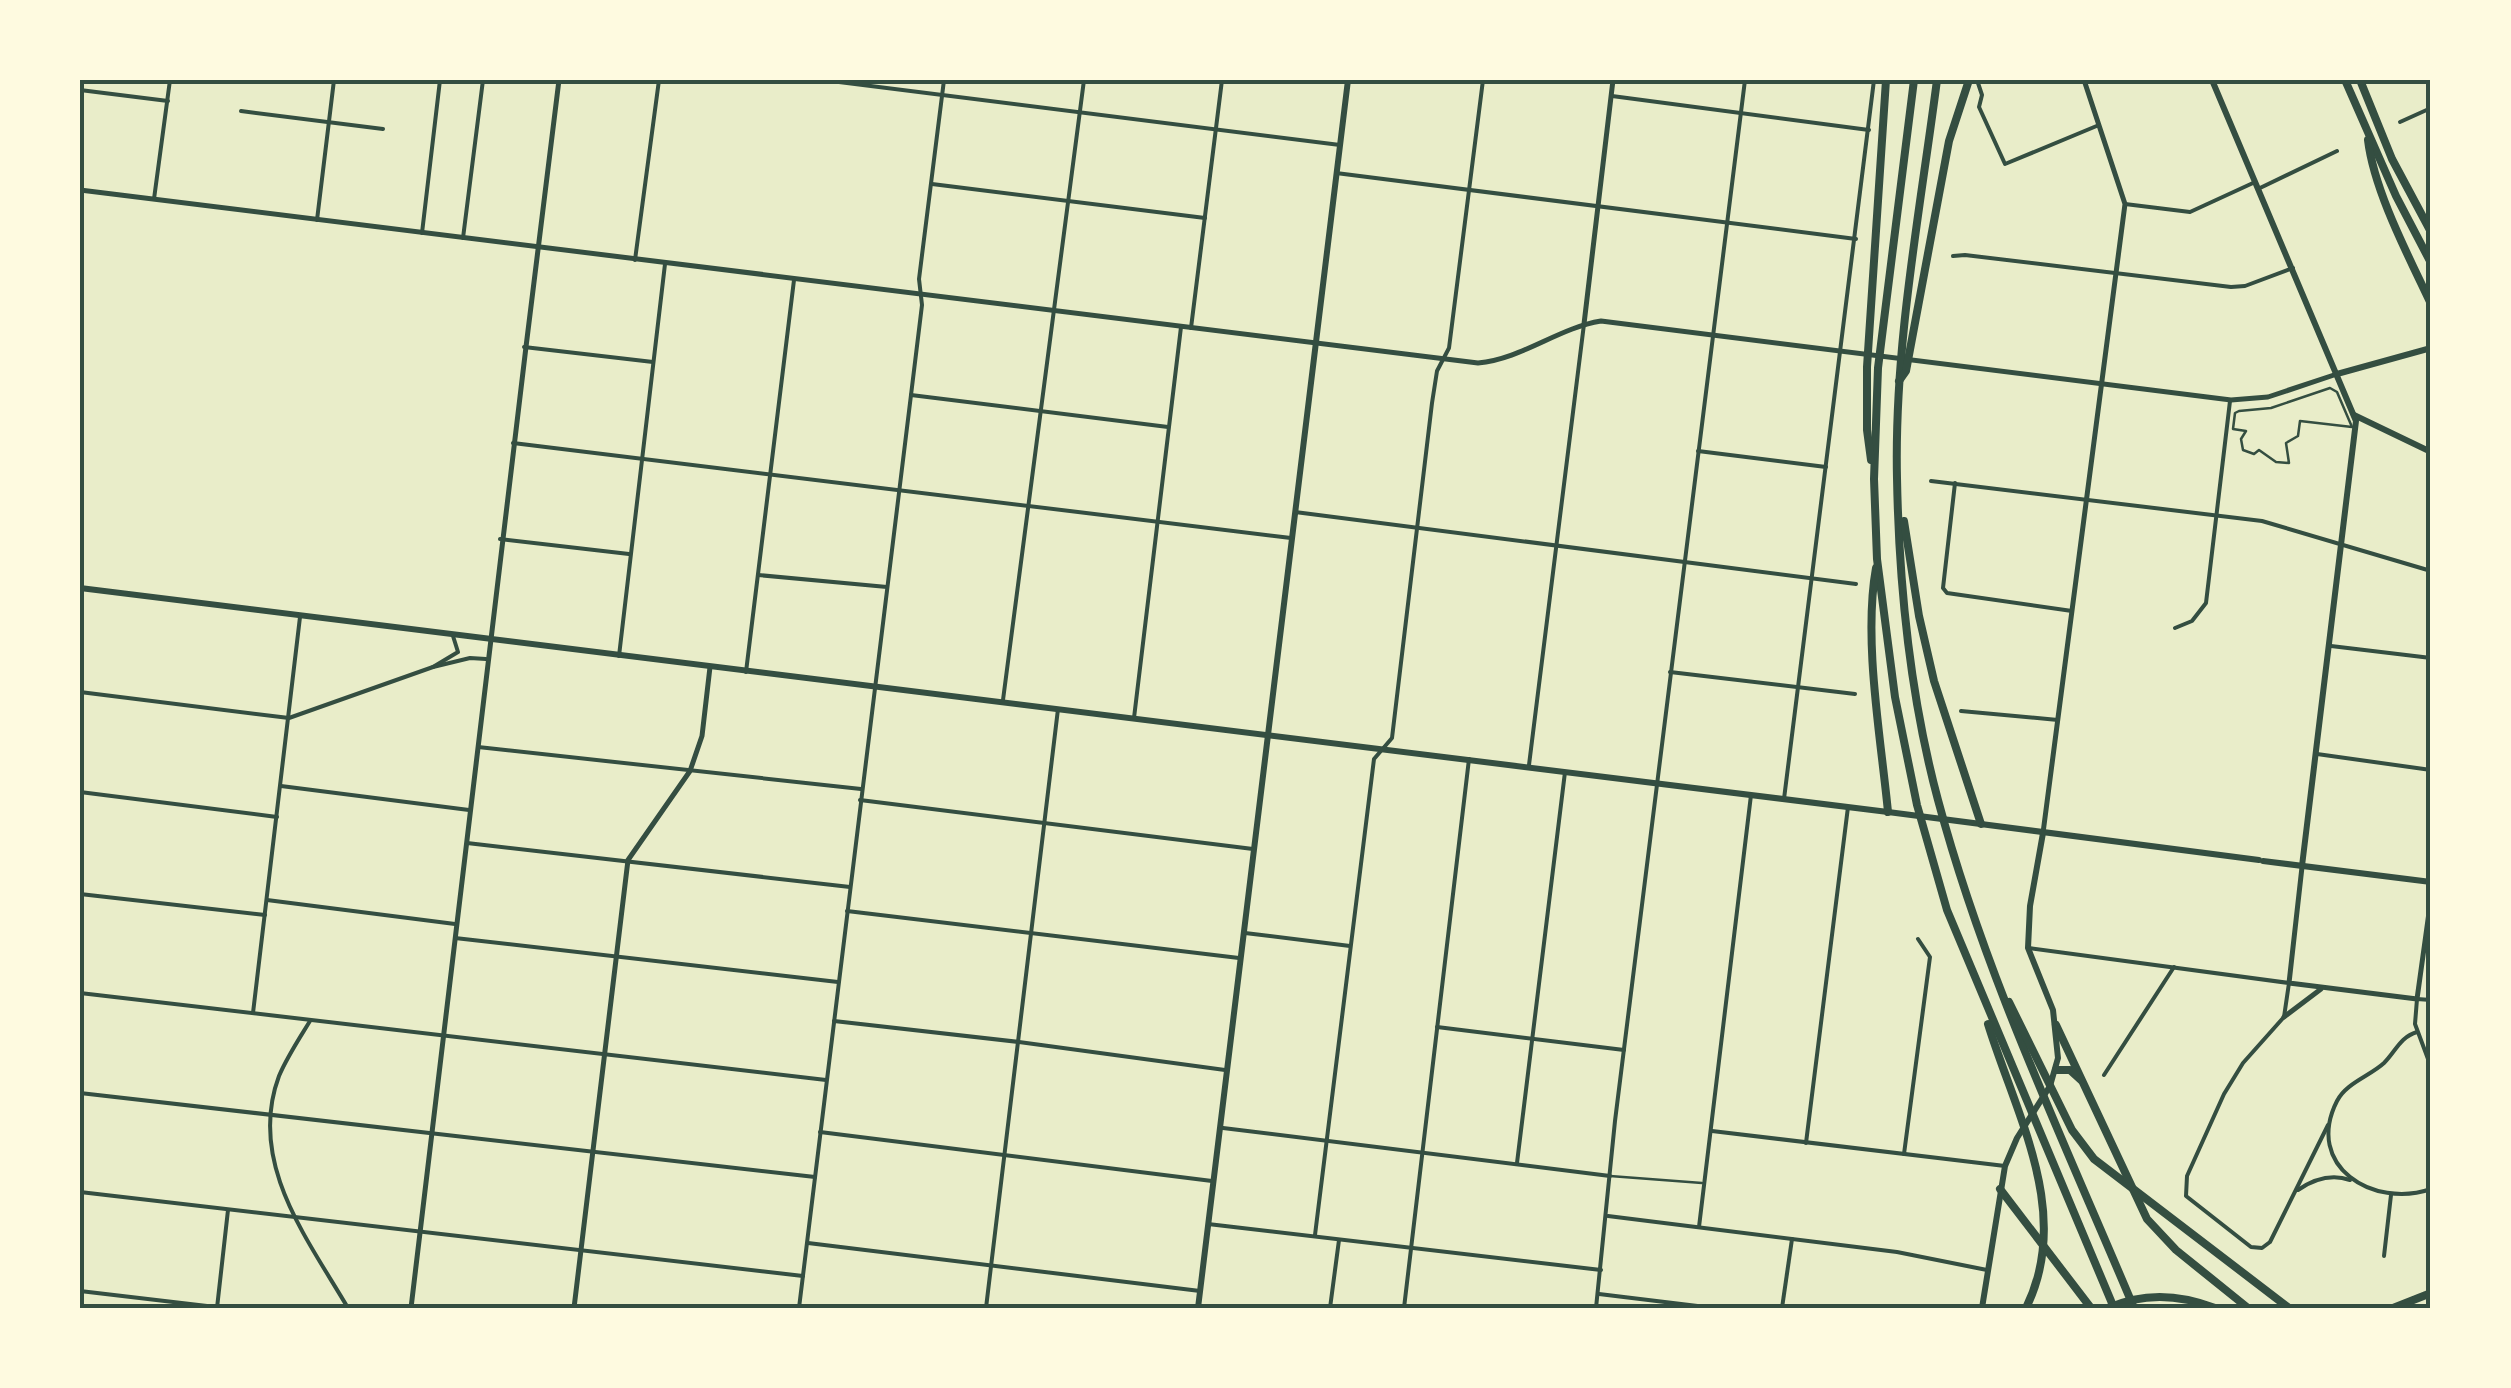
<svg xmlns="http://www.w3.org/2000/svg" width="2511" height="1388" viewBox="0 0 2511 1388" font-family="'PT Serif',serif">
<rect width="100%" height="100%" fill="#e9edc9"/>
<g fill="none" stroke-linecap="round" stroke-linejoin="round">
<polyline stroke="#344e41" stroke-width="2.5" points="1610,1176 1702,1183"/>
<polygon stroke="#344e41" stroke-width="2.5" points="2330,388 2337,392 2352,427 2300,421 2298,436 2286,443 2289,463 2276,462 2259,450 2254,454 2243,450 2241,439 2246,431 2233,429 2235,413 2239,411 2271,408"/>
<g stroke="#344e41" stroke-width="4">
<polyline points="823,80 1340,145"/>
<polyline points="1977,80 1982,95 1979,107 2005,164 2099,125"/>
<polyline points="2430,80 2431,83"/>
<polyline points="80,90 168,101"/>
<polyline points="1612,96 1869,130"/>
<polyline points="241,111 383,129"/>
<polyline points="2400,122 2431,108"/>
<polyline points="1336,173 1856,239"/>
<polyline points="932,184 1205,218"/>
<polyline points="2260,188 2337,151"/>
<polyline points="154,199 170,80"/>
<polyline points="2125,204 2190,212 2253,183"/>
<polyline points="317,220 334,80"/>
<polyline points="422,233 440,80"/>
<polyline points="463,238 483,80"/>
<polyline points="1953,256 1965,255 2231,287 2245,286 2293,268"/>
<polyline points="635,260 659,80"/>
<polyline points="1191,328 1222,80"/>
<polyline points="524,347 653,362"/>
<polyline points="911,395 1168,427"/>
<polyline points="513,443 1291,538"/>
<polyline points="1698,451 1826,467"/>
<polyline points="1931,481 2262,521 2431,571"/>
<polyline points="1955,483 1943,588 1947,593 2072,611"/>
<polyline points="1295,512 1856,584"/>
<polyline points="500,539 629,554"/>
<polyline points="758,575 887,587"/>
<polyline points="2175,628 2192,621 2206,603 2230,401"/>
<polyline points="2331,646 2431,658"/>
<polyline points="619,656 665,264"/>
<polyline points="433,667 470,658 486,659"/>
<polyline points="746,672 794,280"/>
<polyline points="1670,672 1855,694"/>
<polyline points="80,692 289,718 433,667 458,652 453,636"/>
<polyline points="1003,700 1084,80"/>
<polyline points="1961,711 2058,720"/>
<polyline points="1134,718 1181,327"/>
<polyline points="478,747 861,789"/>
<polyline points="2317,754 2431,770"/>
<polyline points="1529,765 1584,324"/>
<polyline points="281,786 469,810"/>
<polyline points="80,792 277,817"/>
<polyline points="1784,799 1874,80"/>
<polyline points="860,800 1253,849"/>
<polyline points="467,843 850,887"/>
<polyline points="80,894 265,915"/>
<polyline points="267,900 455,924"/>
<polyline points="847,911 1239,958"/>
<polyline points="1245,933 1350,946"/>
<polyline points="455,938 838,982"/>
<polyline points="2029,948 2289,983 2284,1017 2243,1063 2224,1094 2187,1176 2186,1196 2251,1247 2262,1248 2270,1242 2328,1125"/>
<polyline points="80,993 826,1080"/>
<polyline points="2431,1000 2417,999 2415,1024 2431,1067"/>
<polyline points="253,1013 300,617"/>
<path d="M310,1021C299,1039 287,1057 279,1076C247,1162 307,1238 348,1308"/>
<polyline points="834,1021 1019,1042 1225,1070"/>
<polyline points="1437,1027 1624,1050"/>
<path d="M2417,1032C2400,1037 2396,1051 2384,1063C2370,1076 2346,1083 2337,1101C2304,1166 2373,1209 2431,1189"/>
<polyline points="2104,1075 2174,967"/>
<polyline points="80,1093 815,1177"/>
<polyline points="1223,1128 1610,1176"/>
<polyline points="1712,1131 2005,1166"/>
<polyline points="820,1132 1212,1181"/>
<polyline points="1806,1143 1848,807"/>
<polyline points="1904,1154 1930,957 1918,939"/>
<polyline points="1517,1163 1565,772"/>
<path d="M2298,1190C2314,1179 2332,1174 2350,1180"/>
<polyline points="80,1192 803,1276"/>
<polyline points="1608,1216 1897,1252 1987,1270"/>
<polyline points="1208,1224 1601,1270"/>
<polyline points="1699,1227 1751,795"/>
<polyline points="1315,1235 1374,759 1392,738 1432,403 1437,371 1449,348 1483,80"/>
<polyline points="808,1243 1200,1291"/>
<polyline points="2384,1256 2391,1195"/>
<polyline points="80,1291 224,1308"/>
<polyline points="1599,1294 1714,1308"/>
<polyline points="217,1308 228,1210"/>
<polyline points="799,1308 911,395 922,305 919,279 944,80"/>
<polyline points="986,1308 1058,709"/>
<polyline points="1330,1308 1339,1240"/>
<polyline points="1404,1308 1469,759"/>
<polyline points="1596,1308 1615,1121 1745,80"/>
<polyline points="1782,1308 1792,1239"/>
</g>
<g stroke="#344e41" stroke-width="5">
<path d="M80,190L1478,363C1522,359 1558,328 1601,321L2231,400L2268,397L2337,374"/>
<polyline points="1584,324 1613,80"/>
<polyline points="2043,833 2125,204 2084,80"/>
<polyline points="2302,867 2289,983 2417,999 2431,898"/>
<polyline points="2284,1017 2321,989"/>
<path d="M411,1308C459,898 508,489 559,80"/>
<polyline points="574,1308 628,860 690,771 702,736 710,667"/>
</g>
<g stroke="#344e41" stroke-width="6">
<polyline points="2212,80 2356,421 2302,866"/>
<polyline points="2337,374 2431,348"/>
<polyline points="2354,415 2431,452"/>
<polyline points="80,588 1888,812"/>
<polyline points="1982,1308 2005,1166 2017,1138 2050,1086 2058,1058 2053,1010 2028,948 2030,906 2043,833"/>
</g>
<g stroke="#344e41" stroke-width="6">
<polyline points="1888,812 2259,860"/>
<polyline points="2263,861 2431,882"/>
<polyline points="1198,1308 1348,80"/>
</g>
<g stroke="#344e41" stroke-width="8">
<polyline points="1914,80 1878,368 1874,479 1877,559 1895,697 1917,805 1947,910 2114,1308"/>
<path d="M1937,80C1920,212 1894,345 1897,478C1899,586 1910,696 1938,800C1985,976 2064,1141 2134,1308"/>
<polyline points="2345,80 2396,196 2431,263"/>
<polyline points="2360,80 2392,159 2431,232"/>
<path d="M2368,140C2374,191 2409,257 2431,304"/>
<polyline points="1899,381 1906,371 1949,141 1969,80"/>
<polyline points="1871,460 1867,430 1867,367 1886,80"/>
<polyline points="1904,521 1919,616 1934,681 1981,824"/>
<path d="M1876,568C1863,640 1881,739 1888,812"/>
<polyline points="2009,1002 2072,1130 2094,1159 2289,1308"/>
<path d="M1988,1024C2016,1115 2073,1213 2026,1308"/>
<polyline points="2056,1025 2147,1219 2176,1250 2248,1308"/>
<polyline points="2056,1070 2070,1070 2081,1080"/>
<polyline points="2000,1189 2091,1308"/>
<path d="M2108,1308C2144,1292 2179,1294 2215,1308"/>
<polyline points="2393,1308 2431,1293"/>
</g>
</g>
<rect width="2511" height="1388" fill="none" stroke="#fefae0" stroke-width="165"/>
<rect x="82" y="82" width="2346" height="1224" fill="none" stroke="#344e41" stroke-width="4"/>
</svg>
